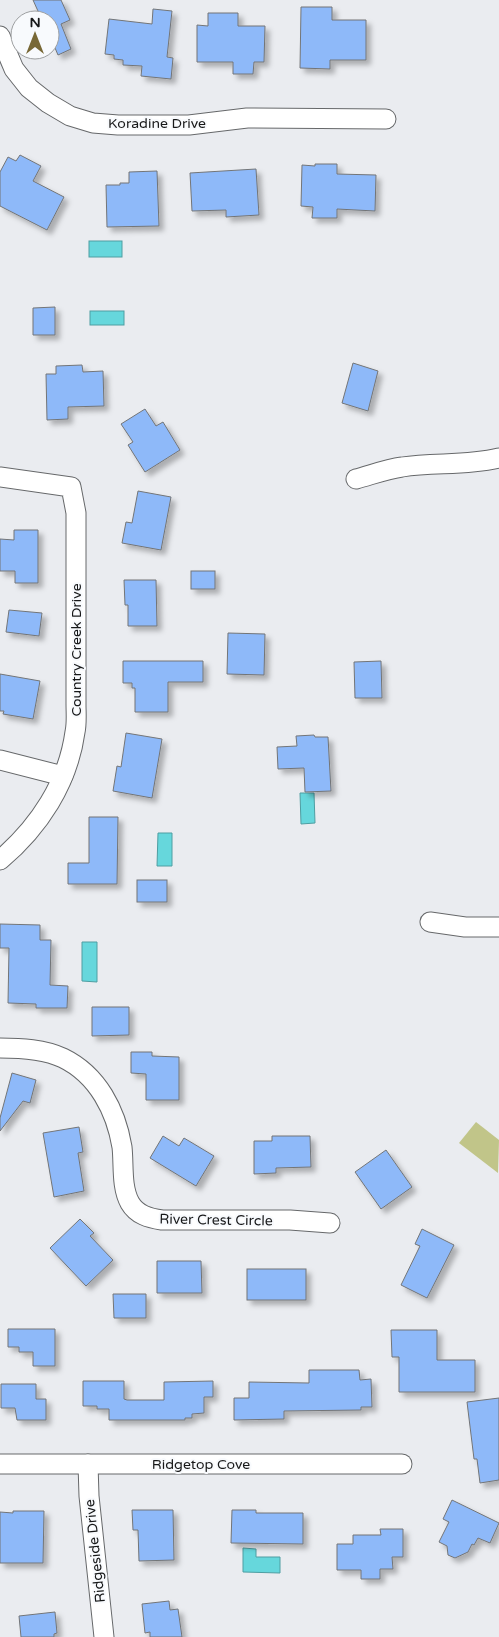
<svg xmlns="http://www.w3.org/2000/svg" width="499" height="1637" viewBox="0 0 499 1637" font-family="'Varela Round',sans-serif">
<defs>
<filter id="shadow"><feDropShadow dx="4.5" dy="4.5" stdDeviation="2.5" flood-color="#0004"/></filter>
</defs>
<rect width="100%" height="100%" fill="#eaecf0"/>
<polygon fill="#c1c589" points="476,1122 499,1140 498,1173 459,1143"/>
<g fill="#66d7dc" stroke="#4e9ea2">
<rect x="89" y="241" width="33" height="16"/>
<rect x="90" y="311" width="34" height="14"/>
<polygon points="300,793 314,793 315,823 301,824"/>
<polygon points="158,833 172,833 172,866 157,866"/>
<polygon points="82,942 97,942 97,982 82,981"/>
<polygon points="243,1548 256,1549 256,1557 280,1557 280,1573 243,1572"/>
</g>
<g fill="#8eb9f9" stroke="#737577" filter="url(#shadow)">
<polygon points="33,0 61,0 70,20 61,24 71,49 58,55 50,36 50,20 42,20"/>
<polygon points="301,7 332,7 332,20 366,20 366,60 330,60 330,69 300,68"/>
<polygon points="153,9 172,11 167,57 173,58 171,79 141,76 142,66 123,65 123,60 114,59 114,55 105,54 109,19 152,24"/>
<polygon points="208,13 238,13 238,26 265,26 264,62 254,62 253,74 233,74 233,62 197,62 197,25 208,26"/>
<polygon points="20,155 41,166 33,181 64,197 47,230 0,206 0,172 8,157 16,161"/>
<polygon points="315,164 337,164 337,174 376,175 375,211 337,209 337,218 312,218 313,207 301,206 302,165 315,166"/>
<polygon points="256,169 259,215 226,217 226,210 192,211 190,173"/>
<polygon points="157,171 159,226 107,227 106,185 120,185 120,183 129,183 129,172"/>
<polygon points="55,307 55,335 33,335 33,308"/>
<polygon points="353,363 378,371 368,411 342,403"/>
<polygon points="82,365 83,372 103,371 104,406 68,407 68,419 47,420 46,374 56,374 56,366"/>
<polygon points="145,409 156,426 163,422 180,450 145,472 128,445 133,442 121,424"/>
<polygon points="138,491 171,497 161,550 122,543 126,522 132,523"/>
<polygon points="14,530 38,530 38,583 15,583 15,571 0,571 0,539 14,540"/>
<rect x="191" y="571" width="24" height="18"/>
<polygon points="124,580 156,580 157,626 128,626 128,605 125,605"/>
<polygon points="9,610 42,613 39,636 6,632"/>
<polygon points="228,633 265,634 264,675 227,674"/>
<polygon points="123,661 203,661 203,682 168,682 168,712 135,712 135,688 132,688 132,683 123,683"/>
<polygon points="381,661 382,698 355,698 354,662"/>
<polygon points="0,674 40,681 33,719 3,714 4,711 0,711"/>
<polygon points="126,733 162,739 152,798 113,791 117,766 121,767"/>
<polygon points="314,735 315,737 328,737 331,791 305,792 304,768 278,769 277,747 297,746 296,736"/>
<polygon points="89,817 118,817 117,884 68,884 68,863 89,863"/>
<rect x="137" y="880" width="30" height="22"/>
<polygon points="0,924 40,925 40,940 51,940 50,985 68,986 67,1008 36,1008 36,1004 8,1003 9,948 0,948"/>
<polygon points="92,1007 129,1007 129,1035 92,1036"/>
<polygon points="131,1052 152,1052 152,1056 179,1057 179,1100 146,1100 146,1074 131,1073"/>
<polygon points="12,1073 36,1080 30,1103 23,1101 0,1131 0,1118"/>
<polygon points="79,1127 83,1152 78,1153 84,1191 54,1197 43,1133"/>
<polygon points="163,1136 179,1146 184,1138 214,1156 196,1186 150,1158"/>
<polygon points="272,1136 310,1136 311,1167 276,1168 276,1173 254,1174 254,1141 272,1141"/>
<polygon points="386,1150 412,1187 381,1209 355,1172"/>
<polygon points="80,1219 94,1233 90,1236 113,1260 86,1286 50,1248"/>
<polygon points="422,1229 454,1245 427,1298 401,1285 420,1246 415,1244"/>
<polygon points="157,1261 201,1261 202,1293 157,1293"/>
<rect x="247" y="1269" width="59" height="31"/>
<polygon points="113,1294 146,1294 146,1318 114,1318"/>
<polygon points="8,1329 55,1329 55,1366 33,1366 33,1352 19,1352 19,1347 8,1347"/>
<polygon points="391,1330 437,1330 437,1360 475,1360 475,1392 399,1392 399,1357 392,1357"/>
<polygon points="309,1370 359,1370 360,1380 371,1379 372,1407 361,1407 361,1410 284,1411 284,1419 234,1420 234,1398 249,1398 249,1382 309,1383"/>
<polygon points="83,1381 124,1381 124,1399 127,1400 164,1400 164,1382 213,1381 213,1397 204,1397 204,1413 192,1414 192,1418 185,1418 185,1420 109,1420 109,1409 97,1409 97,1406 83,1406"/>
<polygon points="1,1384 36,1384 36,1399 46,1399 46,1420 17,1420 15,1408 1,1408"/>
<polygon points="499,1398 499,1480 480,1483 477,1459 474,1459 467,1402"/>
<polygon points="452,1500 499,1523 490,1543 478,1538 474,1545 472,1544 468,1552 455,1558 448,1555 447,1546 439,1542 449,1522 443,1519"/>
<polygon points="132,1510 173,1510 174,1560 139,1561 138,1530 133,1530"/>
<polygon points="232,1510 256,1510 256,1513 303,1513 303,1544 231,1543"/>
<polygon points="13,1511 44,1511 43,1563 0,1563 0,1512 13,1513"/>
<polygon points="380,1529 403,1529 403,1557 392,1557 393,1569 380,1569 380,1579 361,1579 361,1570 337,1570 337,1544 353,1544 353,1535 381,1535"/>
<polygon points="169,1601 170,1610 178,1609 182,1637 150,1637 150,1632 145,1633 142,1604"/>
<polygon points="55,1612 57,1633 54,1634 54,1637 21,1637 19,1616"/>
</g>
<g fill="none" stroke-linecap="round" stroke-linejoin="round">
<defs>
<g id="minor">
<polyline points="0,36 14,69 29,88 48,103 70,116 93,123 118,125 189,125 247,118 386,119"/>
<path d="M0,477L71,487L76,513V704C76,713 77,723 75,732C68,783 39,827 0,860"/>
<path d="M356,479C371,475 387,469 402,467C434,462 467,466 499,458"/>
<polyline points="0,760 63,776"/>
<polyline points="430,922 465,927 499,927"/>
<path d="M0,1048C21,1048 44,1049 63,1058C98,1075 116,1111 122,1147C124,1164 121,1187 130,1203C137,1215 149,1218 162,1220H290L330,1223"/>
<polyline points="0,1464 402,1464"/>
<polyline points="88,1464 89,1496 104,1637"/>
</g>
</defs>
<use href="#minor" stroke="#66686a" stroke-width="21"/>
<use href="#minor" stroke="#fff" stroke-width="19"/>
</g>
<g text-anchor="middle" dominant-baseline="central" stroke-width="4" stroke-linejoin="round" paint-order="stroke">
<g font-size="14" fill="#171819" stroke="#f8fafd">
<text x="157" y="123">Koradine Drive</text>
<text transform="translate(76 650) rotate(-90)">Country Creek Drive</text>
<text transform="translate(216 1220) rotate(1)">River Crest Circle</text>
<text x="201" y="1464">Ridgetop Cove</text>
<text transform="translate(95 1551) rotate(-96)">Ridgeside Drive</text>
</g>
</g>
<g transform="translate(35 35)"><circle r="24" fill="#f8fafd" stroke="#9ea0a2"/>
<path d="M0-4L9 19L0 12L-9 19Z" fill="#786836"/>
<text y="-8" font-size="14" font-weight="bold" text-anchor="middle" fill="#171819">N</text>
</g>
</svg>
